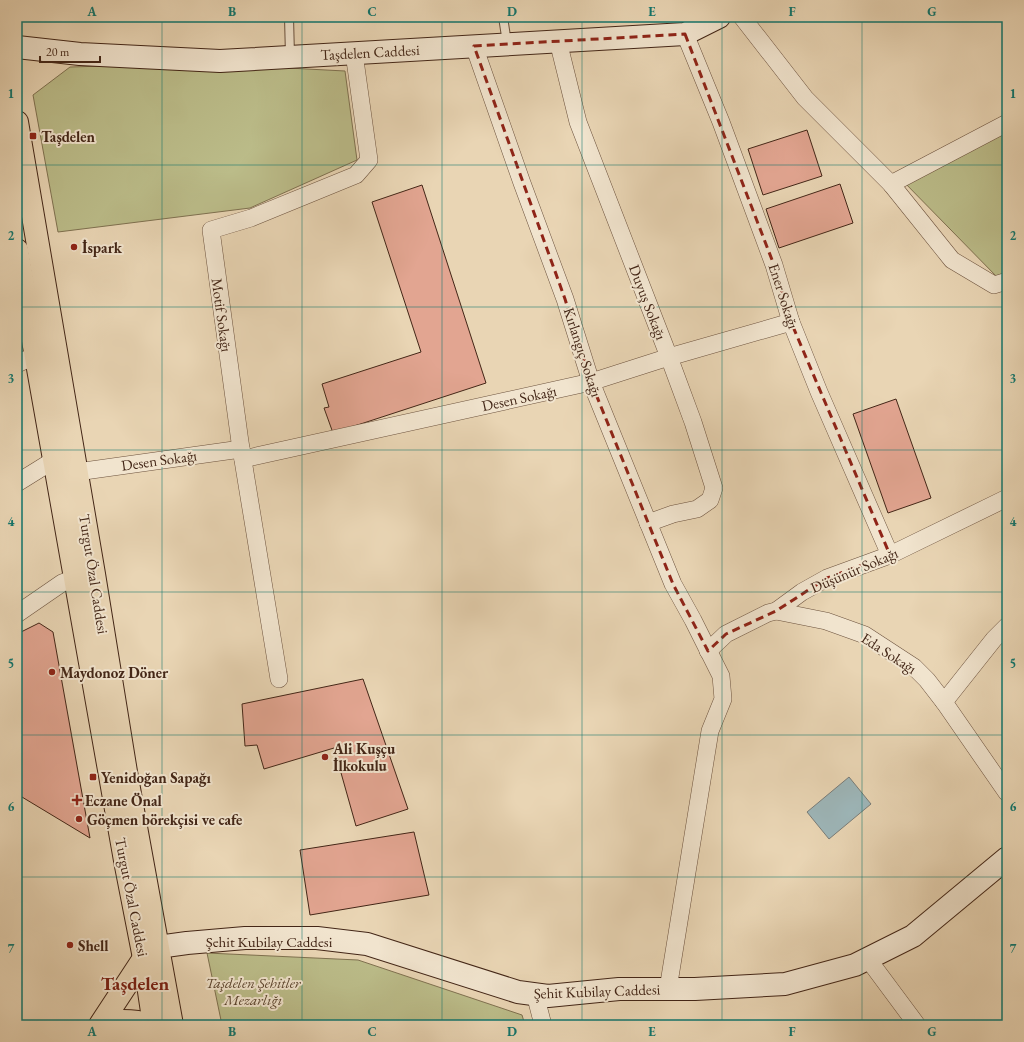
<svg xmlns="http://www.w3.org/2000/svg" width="1024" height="1042" viewBox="0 0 1024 1042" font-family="'EB Garamond',serif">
<rect width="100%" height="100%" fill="#e9d5b4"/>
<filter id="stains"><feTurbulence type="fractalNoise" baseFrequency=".005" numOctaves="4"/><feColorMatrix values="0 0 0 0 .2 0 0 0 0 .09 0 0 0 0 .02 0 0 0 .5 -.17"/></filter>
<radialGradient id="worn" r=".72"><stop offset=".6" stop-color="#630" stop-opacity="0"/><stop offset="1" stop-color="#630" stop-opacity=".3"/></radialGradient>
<g fill="#bbbc89" stroke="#7f7150">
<polygon points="140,65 288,68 345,71 357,160 250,208 58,232 33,95 70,67"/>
<polygon points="1007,121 1007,270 998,278 901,179"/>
<polygon points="207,953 358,960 522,1015 525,1025 222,1025"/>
</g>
<polygon fill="#9db6b9" stroke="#797c78" points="849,777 871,804 829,839 807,812"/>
<g fill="#e2a591" stroke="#432617">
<polygon points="807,130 822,176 763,195 748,149"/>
<polygon points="840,184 853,223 779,248 766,209"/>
<polygon points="422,185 486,383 333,433 324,408 329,407 322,384 421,352 372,202"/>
<polygon points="896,399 931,498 888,513 853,414"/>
<polygon points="39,623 53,632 90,838 17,794 17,634"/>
<polygon points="363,679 408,809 356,826 334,748 264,769 257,745 245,746 242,704"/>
<polygon points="414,832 429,895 310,915 300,850"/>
</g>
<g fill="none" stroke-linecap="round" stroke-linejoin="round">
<defs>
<g id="lane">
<polyline points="289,17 290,56"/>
<polyline points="503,17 507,43"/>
</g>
<g id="street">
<polyline points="742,17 805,98 891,184 952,260 994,285 1007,281"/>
<polyline points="685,34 721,122 774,265 791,322 819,392 890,555"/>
<polyline points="558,41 578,122 669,357 693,422 714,488 710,500 697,509 673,514 648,523"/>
<polyline points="474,46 522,183 565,299 591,382 673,584 693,620 721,676 723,699 710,731 668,989"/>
<polyline points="891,184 1007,123"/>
<polyline points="17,364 36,355"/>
<polyline points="243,459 591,382 669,357 791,322"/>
<polyline points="77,472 241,449"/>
<polyline points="17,483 54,460"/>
<polyline points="776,611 826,621 865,635 914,667 927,680 944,702"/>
<polyline points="17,614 62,583 75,578"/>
<polyline points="1007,626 994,639 944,702 1007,793"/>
<polyline points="708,651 726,634 768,613 776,611 802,592 827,578 890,555 1007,498"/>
<polyline points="279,679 240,442 211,230 251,218 356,175 369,160 354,53"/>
<polyline points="868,959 917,1025"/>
<polyline points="535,994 543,1025"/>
</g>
<g id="secondary">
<polyline points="17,47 80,54 220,61 685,34 719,17"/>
<polyline points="158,947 187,943 245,938 317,938 367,944 518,992 548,996 619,989 695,989 785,984 855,965 913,936 1007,858"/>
</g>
<g id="primary">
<polyline points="17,122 94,574 126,772 172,1025"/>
<polyline points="17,250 126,866 144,958 154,1025"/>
<path d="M102,1023C119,1020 134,1020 151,1025"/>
<polyline points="100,1025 144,958 149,954"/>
</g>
</defs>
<use href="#lane" stroke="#6c523e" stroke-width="10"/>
<use href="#street" stroke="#6c523e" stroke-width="18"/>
<use href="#secondary" stroke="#432617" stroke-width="24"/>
<use href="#primary" stroke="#432617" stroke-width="24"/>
<use href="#lane" stroke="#f1e4ce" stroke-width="8"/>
<use href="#street" stroke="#f1e4ce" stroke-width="17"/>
<use href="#secondary" stroke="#f1e4ce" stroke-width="22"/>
<use href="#primary" stroke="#e9d5b4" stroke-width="22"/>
</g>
<path fill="none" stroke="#8f2418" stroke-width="3" stroke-dasharray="8 5" stroke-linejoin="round" d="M685,34L774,265L791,322L890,555L827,578L776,611L726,634L708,651L673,584L591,382L565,299L474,46Z"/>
<path fill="none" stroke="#0f766e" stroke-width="1" stroke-opacity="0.55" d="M162,17V1025M302,17V1025M442,17V1025M582,17V1025M722,17V1025M862,17V1025M17,165H1007M17,307H1007M17,450H1007M17,592H1007M17,735H1007M17,877H1007"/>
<g fill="#8f2418" stroke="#f1e4ce" stroke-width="1.5">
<rect x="29" y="132" width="8" height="8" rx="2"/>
<circle cx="74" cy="247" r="4"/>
<circle cx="52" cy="672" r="4"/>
<circle cx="325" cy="757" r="4"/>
<rect x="89" y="773" width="8" height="8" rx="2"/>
<path d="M75 794h4v4h4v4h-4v4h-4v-4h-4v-4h4z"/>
<circle cx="79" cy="819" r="4"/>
<circle cx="70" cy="945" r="4"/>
</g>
<g text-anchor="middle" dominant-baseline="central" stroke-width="4" stroke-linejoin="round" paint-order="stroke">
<g font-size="15" fill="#432617" stroke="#f1e4ce">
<text transform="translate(370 52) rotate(-3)">Taşdelen Caddesi</text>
<text transform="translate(784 296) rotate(72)">Ener Sokağı</text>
<text transform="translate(648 302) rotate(69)">Duyuş Sokağı</text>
<text transform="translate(222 315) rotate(82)">Motif Sokağı</text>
<text transform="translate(583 352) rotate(72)">Kırlangıç Sokağı</text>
<text transform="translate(519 398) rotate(-12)">Desen Sokağı</text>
<text transform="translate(159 460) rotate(-8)">Desen Sokağı</text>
<text transform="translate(854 570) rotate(-23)">Düşünür Sokağı</text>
<text transform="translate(94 574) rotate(81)">Turgut Özal Caddesi</text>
<text transform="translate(889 653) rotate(33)">Eda Sokağı</text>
<text transform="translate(132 897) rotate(79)">Turgut Özal Caddesi</text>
<text x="269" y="941">Şehit Kubilay Caddesi</text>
<text transform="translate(597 991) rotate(-2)">Şehit Kubilay Caddesi</text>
</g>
<g font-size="15" font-weight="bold" fill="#432617" stroke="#f1e4ce" text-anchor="start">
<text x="41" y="136">Taşdelen</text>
<text x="82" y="247">İspark</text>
<text x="60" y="672">Maydonoz Döner</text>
<text x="333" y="748">Ali Kuşçu<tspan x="333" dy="17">İlkokulu</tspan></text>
<text x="101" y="777">Yenidoğan Sapağı</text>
<text x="85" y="800">Eczane Önal</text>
<text x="87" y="819">Göçmen börekçisi ve cafe</text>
<text x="78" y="945">Shell</text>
</g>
<g font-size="15" font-style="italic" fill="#5b442e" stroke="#f1e4ce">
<text x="253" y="982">Taşdelen Şehitler<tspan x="253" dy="17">Mezarlığı</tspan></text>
</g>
<g font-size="19" font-weight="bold" fill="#7a1f14" stroke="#f1e4ce">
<text x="135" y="983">Taşdelen</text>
</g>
</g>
<rect width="1024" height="1042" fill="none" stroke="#e9d5b4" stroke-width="44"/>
<path d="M40 56v6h60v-6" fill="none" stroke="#432617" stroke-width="2"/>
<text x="46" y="56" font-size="12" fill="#432617" stroke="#f1e4ce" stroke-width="3" paint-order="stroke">20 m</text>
<rect x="22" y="22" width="980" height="998" fill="none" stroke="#0f766e" stroke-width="1.5"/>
<g font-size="13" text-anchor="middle" font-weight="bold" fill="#0f766e">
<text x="92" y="16">A</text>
<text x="232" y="16">B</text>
<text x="372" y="16">C</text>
<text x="512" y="16">D</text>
<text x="652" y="16">E</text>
<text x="792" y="16">F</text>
<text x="932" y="16">G</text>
<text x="11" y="98">1</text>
<text x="1013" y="98">1</text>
<text x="11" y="240">2</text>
<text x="1013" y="240">2</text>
<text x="11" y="383">3</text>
<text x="1013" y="383">3</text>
<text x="11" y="526">4</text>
<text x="1013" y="526">4</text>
<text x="11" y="668">5</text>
<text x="1013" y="668">5</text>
<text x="11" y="811">6</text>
<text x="1013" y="811">6</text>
<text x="11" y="953">7</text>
<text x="1013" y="953">7</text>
<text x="92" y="1036">A</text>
<text x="232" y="1036">B</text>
<text x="372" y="1036">C</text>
<text x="512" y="1036">D</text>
<text x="652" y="1036">E</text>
<text x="792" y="1036">F</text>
<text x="932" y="1036">G</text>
</g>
<rect width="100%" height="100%" filter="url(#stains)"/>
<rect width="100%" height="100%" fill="url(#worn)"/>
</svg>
